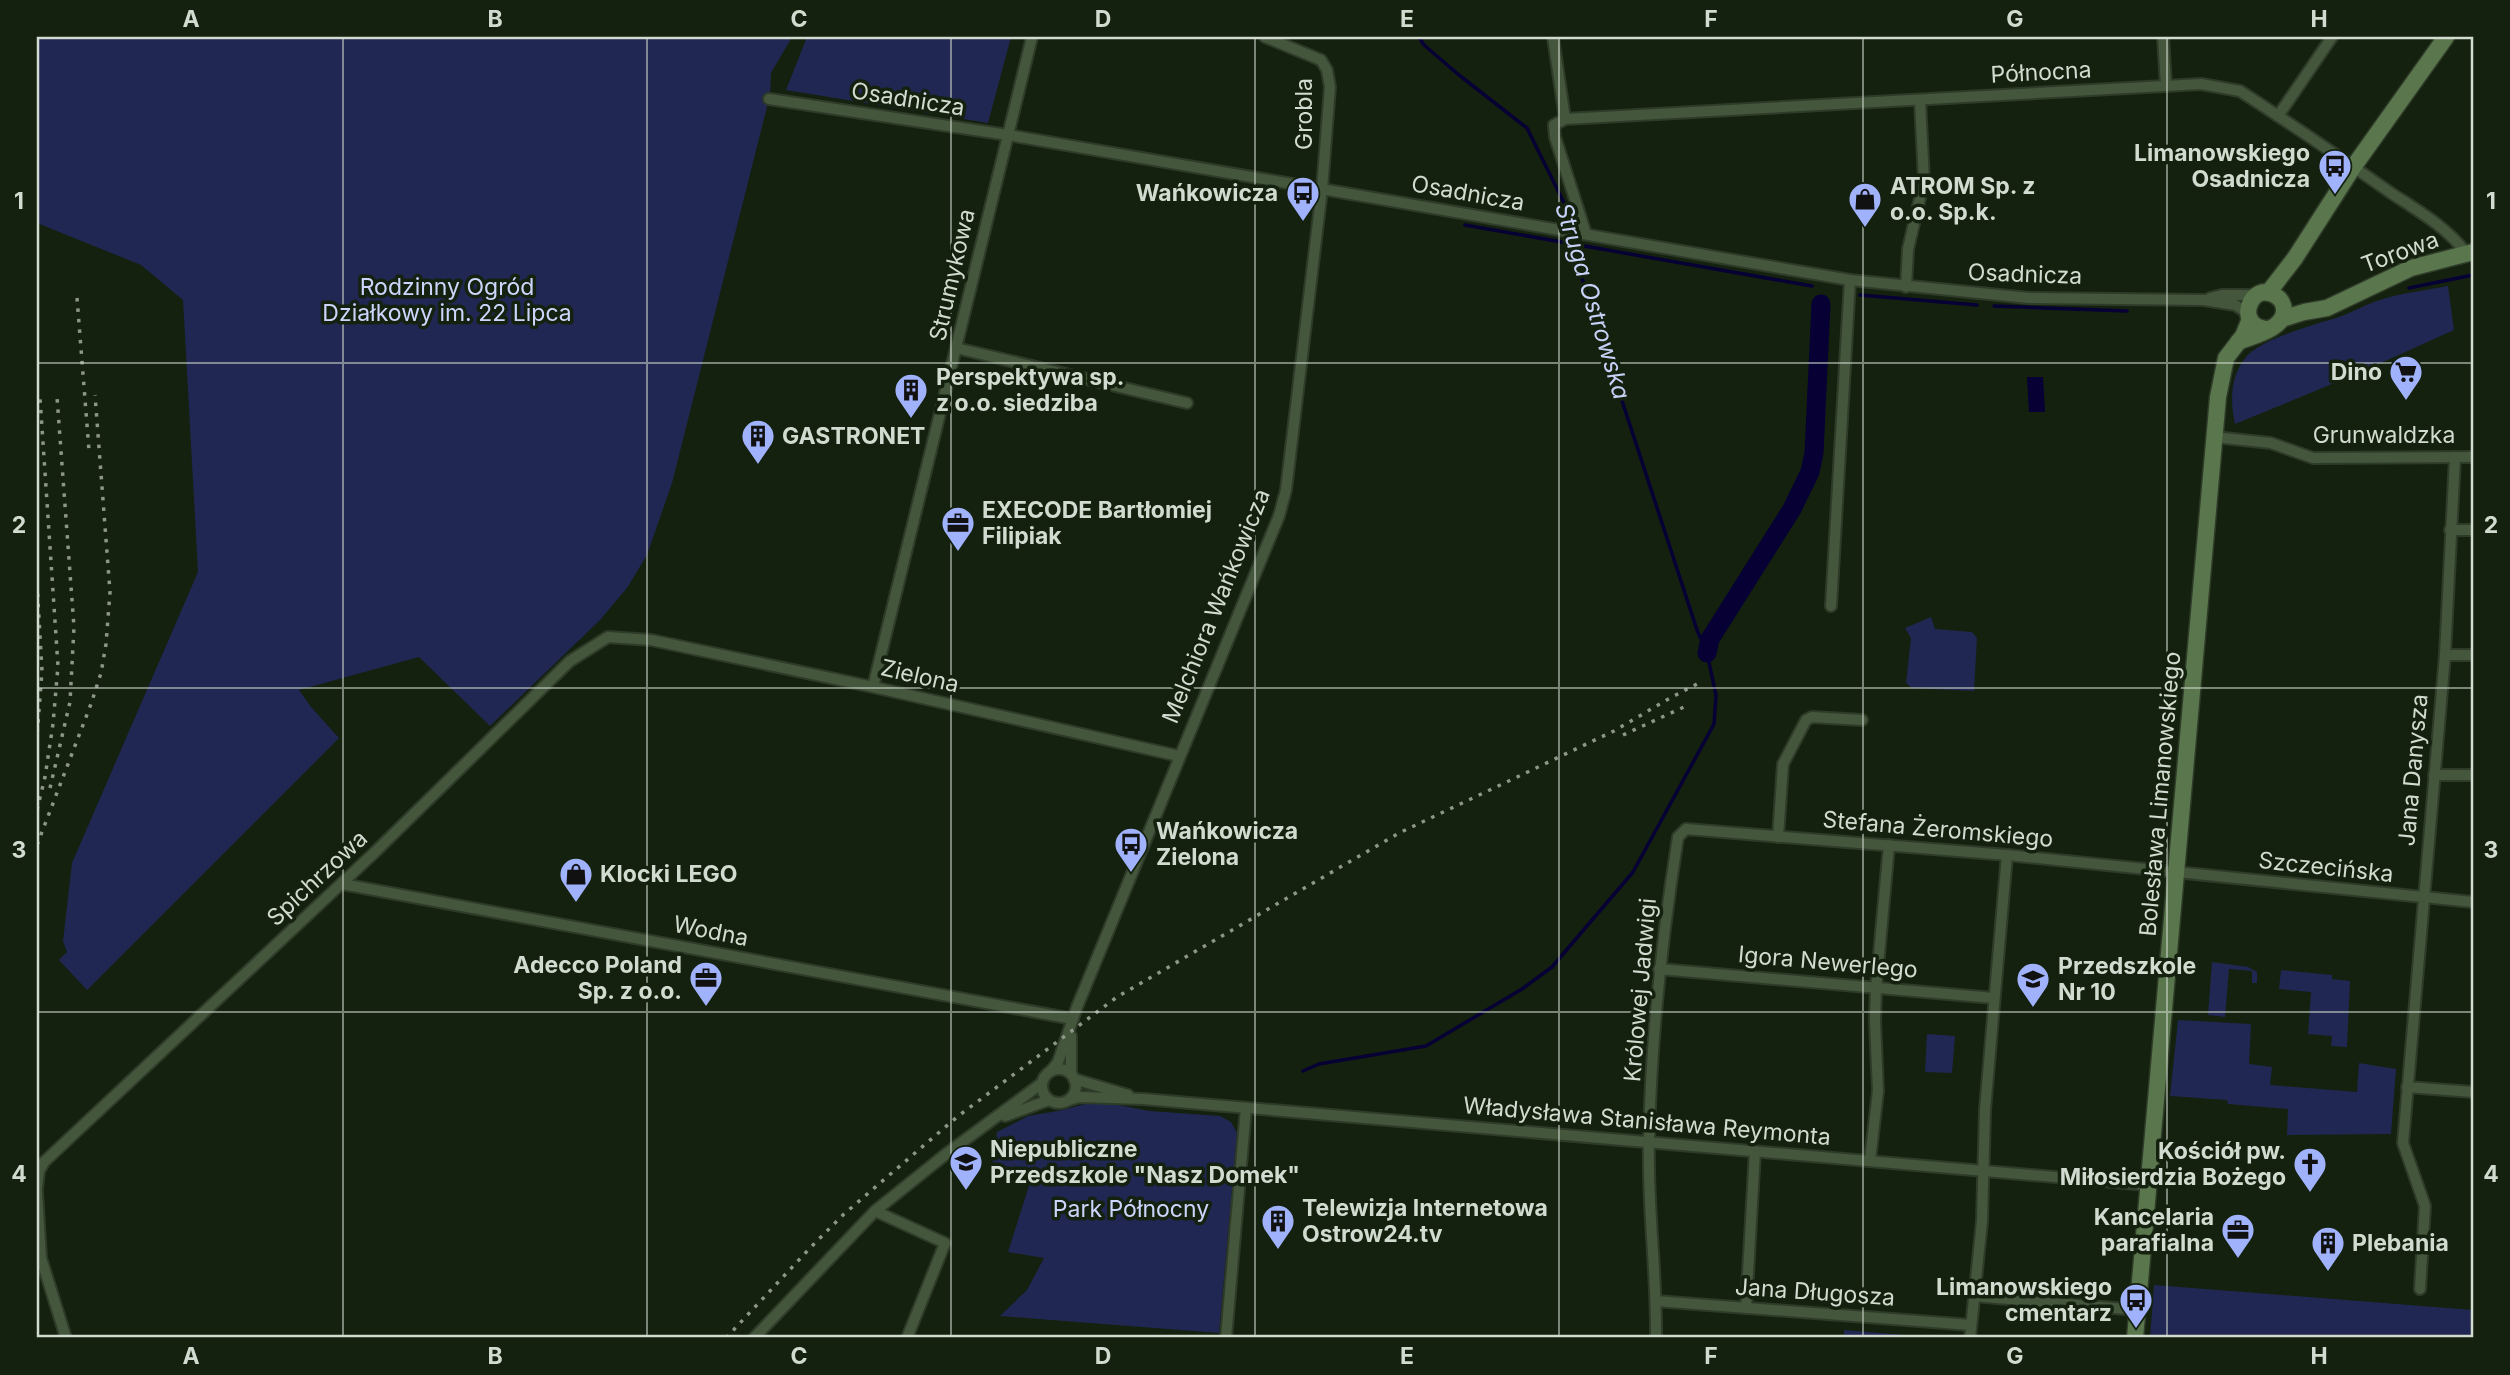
<svg xmlns="http://www.w3.org/2000/svg" width="2510" height="1375" viewBox="0 0 2510 1375" font-family="Inter,sans-serif">
<rect width="100%" height="100%" fill="#14210e"/>
<g fill="#202752">
<polygon points="37,37 792,37 771,73 770,95 672,483 647,555 627,588 600,620 490,726 419,657 299,690 311,707 339,738 87,990 59,960 67,952 63,941 72,863 198,572 183,300 141,265 37,223"/>
<polygon points="807,37 1011,37 988,123 786,90"/>
<path d="M2448,286L2454,330L2361,372L2235,424C2230,401 2230,376 2246,357C2260,339 2317,324 2339,317C2351,313 2362,306 2374,302C2397,293 2424,291 2448,286Z"/>
<polygon points="1931,617 1935,629 1972,632 1977,638 1974,691 1912,688 1906,683 1911,638 1905,628"/>
<polygon points="2212,962 2248,967 2257,972 2257,983 2252,983 2252,971 2229,969 2225,1017 2208,1015"/>
<polygon points="2281,970 2332,975 2332,979 2350,981 2347,1047 2331,1046 2332,1036 2308,1034 2311,992 2279,989"/>
<polygon points="2178,1020 2251,1024 2249,1064 2272,1067 2270,1085 2357,1092 2359,1063 2396,1069 2391,1134 2287,1135 2288,1109 2228,1104 2227,1100 2170,1096"/>
<polygon points="1927,1034 1955,1036 1952,1073 1925,1072"/>
<polygon points="1096,1101 1150,1111 1220,1116 1231,1122 1237,1133 1219,1333 1000,1316 1027,1290 1044,1258 1008,1252 1033,1173 992,1166 997,1132 1028,1116 1063,1110"/>
<polygon points="2154,1285 2473,1310 2473,1338 2150,1338"/>
<polygon points="1844,1330 1929,1337 1929,1338 1844,1338"/>
</g>
<polygon fill="#060035" points="2027,377 2043,377 2045,412 2029,412"/>
<g fill="none" stroke-linecap="round" stroke-linejoin="round">
<g stroke="#060035" stroke-width="3.5">
<polyline points="1465,225 1812,286"/>
<polyline points="2409,288 2473,275"/>
<polyline points="1860,295 1977,305"/>
<polyline points="1994,306 2127,311"/>
<polyline points="1303,1071 1319,1064 1426,1046 1522,989 1552,967 1633,872 1714,724 1716,695 1707,653 1697,630 1576,260 1571,243 1572,219 1527,128 1459,75 1424,45 1419,37"/>
</g>
<polyline stroke="#060035" stroke-width="19" points="1707,653 1710,639 1792,509 1810,472 1814,453 1821,304"/>
<defs>
<g id="street">
<polyline points="1553,37 1565,119 1554,125 1555,137 1586,234"/>
<polyline points="2163,37 2166,86"/>
<polyline points="769,99 1008,135 1850,280 2029,298 2204,300 2235,305 2248,313"/>
<polyline points="2278,116 2332,37"/>
<path d="M1565,119L2201,84L2240,91C2291,124 2341,158 2391,193C2417,210 2448,228 2466,253"/>
<polyline points="1906,287 1908,249 1924,181 1920,100"/>
<polyline points="2210,298 2222,295 2256,295"/>
<polyline points="956,348 1187,403"/>
<polyline points="2214,437 2271,443 2313,458 2473,457"/>
<polyline points="2450,530 2473,530"/>
<polyline points="1831,606 1850,280"/>
<polyline points="2445,655 2473,655"/>
<polyline points="873,687 1032,37"/>
<polyline points="2434,775 2473,775"/>
<polyline points="1778,837 1783,764 1806,720 1812,717 1862,720"/>
<polyline points="342,884 1073,1019"/>
<polyline points="1659,969 1994,998"/>
<circle cx="1059" cy="1086" r="17"/>
<polyline points="1051,1071 1058,1062 1077,1007 1279,516 1286,490 1322,189 1330,87 1327,70 1321,60 1265,37"/>
<polyline points="1071,1074 1071,1036"/>
<polyline points="1074,1079 1128,1095"/>
<polyline points="2407,1087 2473,1092"/>
<polyline points="1069,1100 1080,1097 1143,1099 2148,1185"/>
<polyline points="1005,1116 1049,1100"/>
<polyline points="1870,1160 1878,1091 1875,1021 1876,988 1889,845"/>
<polyline points="37,1188 39,1171 44,1162 374,853 570,661 608,637 651,640 873,687 1179,756"/>
<polyline points="37,1192 41,1258 66,1338"/>
<polyline points="875,1211 945,1243 907,1338"/>
<polyline points="2420,1289 2425,1206 2403,1143 2445,655 2455,457"/>
<polyline points="1974,1296 2137,1310"/>
<polyline points="1656,1301 1971,1325"/>
<polyline points="1746,1308 1755,1151"/>
<polyline points="754,1338 875,1211 946,1154 1042,1083"/>
<polyline points="1226,1338 1246,1108"/>
<path d="M1656,1338C1657,1272 1647,1206 1649,1140C1651,1038 1662,937 1678,837L1686,829L2007,855L2473,902"/>
<polyline points="1970,1338 1982,1221 1985,1110 2007,855"/>
</g>
<g id="secondary">
<polyline points="2268,293 2295,258 2354,166 2446,37"/>
<polyline points="2282,319 2304,312 2327,308 2411,268 2473,252"/>
<path d="M2238,342C2252,336 2285,329 2284,310C2284,305 2281,299 2276,296C2251,278 2232,329 2269,329"/>
<polyline points="2135,1338 2218,397 2226,358 2243,336 2250,319"/>
</g>
</defs>
<use href="#street" stroke="#2f3b29" stroke-width="14"/>
<use href="#secondary" stroke="#2f3b29" stroke-width="19"/>
<use href="#street" stroke="#44563c" stroke-width="10"/>
<use href="#secondary" stroke="#59764c" stroke-width="16"/>
<g stroke="#8d9789" stroke-width="3.5" stroke-dasharray="3.5 7" stroke-linecap="butt">
<polyline points="77,298 89,450"/>
<polyline points="37,583 42,671 37,736"/>
<polyline points="1623,735 1684,707"/>
<polyline points="50,788 70,702 74,627 57,397"/>
<polyline points="37,810 45,777 53,724 58,666 40,398"/>
<polyline points="37,845 91,704 101,673 106,644 110,592 95,395"/>
<polyline points="726,1338 811,1247 844,1214 957,1117 1117,997 1399,833 1614,731 1670,698 1699,683"/>
</g>
</g>
<path fill="none" stroke="#d2dbcf" stroke-width="2" stroke-opacity="0.55" d="M343,37V1338M647,37V1338M951,37V1338M1255,37V1338M1559,37V1338M1863,37V1338M2167,37V1338M37,363H2473M37,688H2473M37,1012H2473"/>
<defs>
<symbol id="bus-pin" viewBox="-11 -11 22 30"><path d="M0 17L-7.5 6A9.5 9.5 0 1 1 7.5 6Z" fill="#a1b2fd" stroke="#14210e"/><path d="M-5-6H5V4H4V6H2V4H-2V6H-4V4H-5ZM-3.5-4V0h7V-4ZM-3.5 1.2v1.5H-2V1.2ZM2 1.2v1.5H3.5V1.2Z" fill="#111"/></symbol>
<symbol id="shop-pin" viewBox="-11 -11 22 30"><path d="M0 17L-7.5 6A9.5 9.5 0 1 1 7.5 6Z" fill="#a1b2fd" stroke="#14210e"/><path d="M-5-2.5h2.3a2.7 3.5 0 0 1 5.4 0H5L5.5 6h-11ZM-1.5-2.5h3a1.5 2.3 0 0 0-3 0Z" fill="#111"/></symbol>
<symbol id="supermarket-pin" viewBox="-11 -11 22 30"><path d="M0 17L-7.5 6A9.5 9.5 0 1 1 7.5 6Z" fill="#a1b2fd" stroke="#14210e"/><path d="M-6-5.5h2.5l.6 2H6L4.5 2H-2.5L-4.4-4H-6ZM-1.5 3.2a1.3 1.3 0 1 0 .1 0ZM3 3.2a1.3 1.3 0 1 0 .1 0Z" fill="#111"/></symbol>
<symbol id="building-pin" viewBox="-11 -11 22 30"><path d="M0 17L-7.5 6A9.5 9.5 0 1 1 7.5 6Z" fill="#a1b2fd" stroke="#14210e"/><path d="M-4-6H4V6H1V3H-1V6H-4ZM-2.5-4.3h1.7v1.8h-1.7ZM.8-4.3h1.7v1.8H.8ZM-2.5-1h1.7V.8h-1.7ZM.8-1h1.7V.8H.8Z" fill="#111"/></symbol>
<symbol id="office-pin" viewBox="-11 -11 22 30"><path d="M0 17L-7.5 6A9.5 9.5 0 1 1 7.5 6Z" fill="#a1b2fd" stroke="#14210e"/><path d="M-6-3h4V-5.5h4V-3h4V5H-6ZM-1-4.5V-3h2v-1.5ZM-6 0V1H6V0Z" fill="#111"/></symbol>
<symbol id="school-pin" viewBox="-11 -11 22 30"><path d="M0 17L-7.5 6A9.5 9.5 0 1 1 7.5 6Z" fill="#a1b2fd" stroke="#14210e"/><path d="M0-5L7-2L0 1L-7-2ZM-4 1L0 2.5L4 1V4Q0 6-4 4Z" fill="#111"/></symbol>
<symbol id="church-pin" viewBox="-11 -11 22 30"><path d="M0 17L-7.5 6A9.5 9.5 0 1 1 7.5 6Z" fill="#a1b2fd" stroke="#14210e"/><path d="M-1.2-6h2.4v3.5h3.3v2.4h-3.3V6h-2.4V-.1h-3.3v-2.4h3.3Z" fill="#111"/></symbol>
</defs>
<g fill-rule="evenodd">
<use href="#bus-pin" x="2316" y="147" width="38" height="52"/>
<use href="#bus-pin" x="1284" y="174" width="38" height="52"/>
<use href="#shop-pin" x="1846" y="180" width="38" height="52"/>
<use href="#supermarket-pin" x="2387" y="353" width="38" height="52"/>
<use href="#building-pin" x="892" y="371" width="38" height="52"/>
<use href="#building-pin" x="739" y="417" width="38" height="52"/>
<use href="#office-pin" x="939" y="504" width="38" height="52"/>
<use href="#bus-pin" x="1112" y="825" width="38" height="52"/>
<use href="#shop-pin" x="557" y="855" width="38" height="52"/>
<use href="#office-pin" x="687" y="959" width="38" height="52"/>
<use href="#school-pin" x="2014" y="960" width="38" height="52"/>
<use href="#school-pin" x="947" y="1143" width="38" height="52"/>
<use href="#church-pin" x="2291" y="1145" width="38" height="52"/>
<use href="#building-pin" x="1259" y="1202" width="38" height="52"/>
<use href="#office-pin" x="2219" y="1211" width="38" height="52"/>
<use href="#building-pin" x="2309" y="1224" width="38" height="52"/>
<use href="#bus-pin" x="2117" y="1281" width="38" height="52"/>
</g>
<g text-anchor="middle" dominant-baseline="central" stroke-width="7" stroke-linejoin="round" paint-order="stroke">
<g font-size="23" fill="#d2dbcf" stroke="#14210e">
<text transform="translate(2041 72) rotate(-3)">Północna</text>
<text transform="translate(908 99) rotate(9)">Osadnicza</text>
<text transform="translate(1304 114) rotate(-90)">Grobla</text>
<text transform="translate(1468 193) rotate(10)">Osadnicza</text>
<text transform="translate(2400 252) rotate(-20)">Torowa</text>
<text transform="translate(2025 274) rotate(2)">Osadnicza</text>
<text transform="translate(952 275) rotate(-77)">Strumykowa</text>
<text x="2384" y="435">Grunwaldzka</text>
<text transform="translate(1216 606) rotate(-68)">Melchiora Wańkowicza</text>
<text transform="translate(920 676) rotate(13)">Zielona</text>
<text transform="translate(2413 770) rotate(-85)">Jana Danysza</text>
<text transform="translate(2160 794) rotate(-85)">Bolesława Limanowskiego</text>
<text transform="translate(1938 829) rotate(5)">Stefana Żeromskiego</text>
<text transform="translate(2326 867) rotate(6)">Szczecińska</text>
<text transform="translate(317 878) rotate(-43)">Spichrzowa</text>
<text transform="translate(711 931) rotate(11)">Wodna</text>
<text transform="translate(1828 962) rotate(5)">Igora Newerlego</text>
<text transform="translate(1640 990) rotate(-85)">Królowej Jadwigi</text>
<text transform="translate(1647 1121) rotate(5)">Władysława Stanisława Reymonta</text>
<text transform="translate(1815 1292) rotate(4)">Jana Długosza</text>
</g>
<g font-size="23" font-weight="bold" fill="#d2dbcf" stroke="#14210e" text-anchor="start">
<text x="2310" y="153" text-anchor="end">Limanowskiego<tspan x="2310" dy="26">Osadnicza</tspan></text>
<text x="1890" y="186">ATROM Sp. z<tspan x="1890" dy="26">o.o. Sp.k.</tspan></text>
<text x="1278" y="193" text-anchor="end">Wańkowicza</text>
<text x="2382" y="372" text-anchor="end">Dino</text>
<text x="936" y="377">Perspektywa sp.<tspan x="936" dy="26">z o.o. siedziba</tspan></text>
<text x="782" y="436">GASTRONET</text>
<text x="982" y="510">EXECODE Bartłomiej<tspan x="982" dy="26">Filipiak</tspan></text>
<text x="1156" y="831">Wańkowicza<tspan x="1156" dy="26">Zielona</tspan></text>
<text x="600" y="874">Klocki LEGO</text>
<text x="682" y="965" text-anchor="end">Adecco Poland<tspan x="682" dy="26">Sp. z o.o.</tspan></text>
<text x="2058" y="966">Przedszkole<tspan x="2058" dy="26">Nr 10</tspan></text>
<text x="990" y="1149">Niepubliczne<tspan x="990" dy="26">Przedszkole "Nasz Domek"</tspan></text>
<text x="2286" y="1151" text-anchor="end">Kościół pw.<tspan x="2286" dy="26">Miłosierdzia Bożego</tspan></text>
<text x="1302" y="1208">Telewizja Internetowa<tspan x="1302" dy="26">Ostrow24.tv</tspan></text>
<text x="2214" y="1217" text-anchor="end">Kancelaria<tspan x="2214" dy="26">parafialna</tspan></text>
<text x="2352" y="1243">Plebania</text>
<text x="2112" y="1287" text-anchor="end">Limanowskiego<tspan x="2112" dy="26">cmentarz</tspan></text>
</g>
<g font-size="23" fill="#ccd6fc" stroke="#14210e">
<text x="447" y="287">Rodzinny Ogród<tspan x="447" dy="26">Działkowy im. 22 Lipca</tspan></text>
<text x="1131" y="1209">Park Północny</text>
</g>
<g font-size="24" font-style="italic" fill="#c7d1f7" stroke="#14210e">
<text transform="translate(1593 301) rotate(73)">Struga Ostrowska</text>
</g>
</g>
<rect width="2510" height="1375" fill="none" stroke="#14210e" stroke-width="77"/>
<rect x="38" y="38" width="2434" height="1298" fill="none" stroke="#d2dbcf" stroke-width="2.5"/>
<g font-size="23" text-anchor="middle" font-weight="bold" fill="#d2dbcf">
<text x="191" y="27">A</text>
<text x="495" y="27">B</text>
<text x="799" y="27">C</text>
<text x="1103" y="27">D</text>
<text x="1407" y="27">E</text>
<text x="1711" y="27">F</text>
<text x="2015" y="27">G</text>
<text x="2319" y="27">H</text>
<text x="19" y="209">1</text>
<text x="2491" y="209">1</text>
<text x="19" y="533">2</text>
<text x="2491" y="533">2</text>
<text x="19" y="858">3</text>
<text x="2491" y="858">3</text>
<text x="19" y="1182">4</text>
<text x="2491" y="1182">4</text>
<text x="191" y="1364">A</text>
<text x="495" y="1364">B</text>
<text x="799" y="1364">C</text>
<text x="1103" y="1364">D</text>
<text x="1407" y="1364">E</text>
<text x="1711" y="1364">F</text>
<text x="2015" y="1364">G</text>
<text x="2319" y="1364">H</text>
</g>
</svg>
